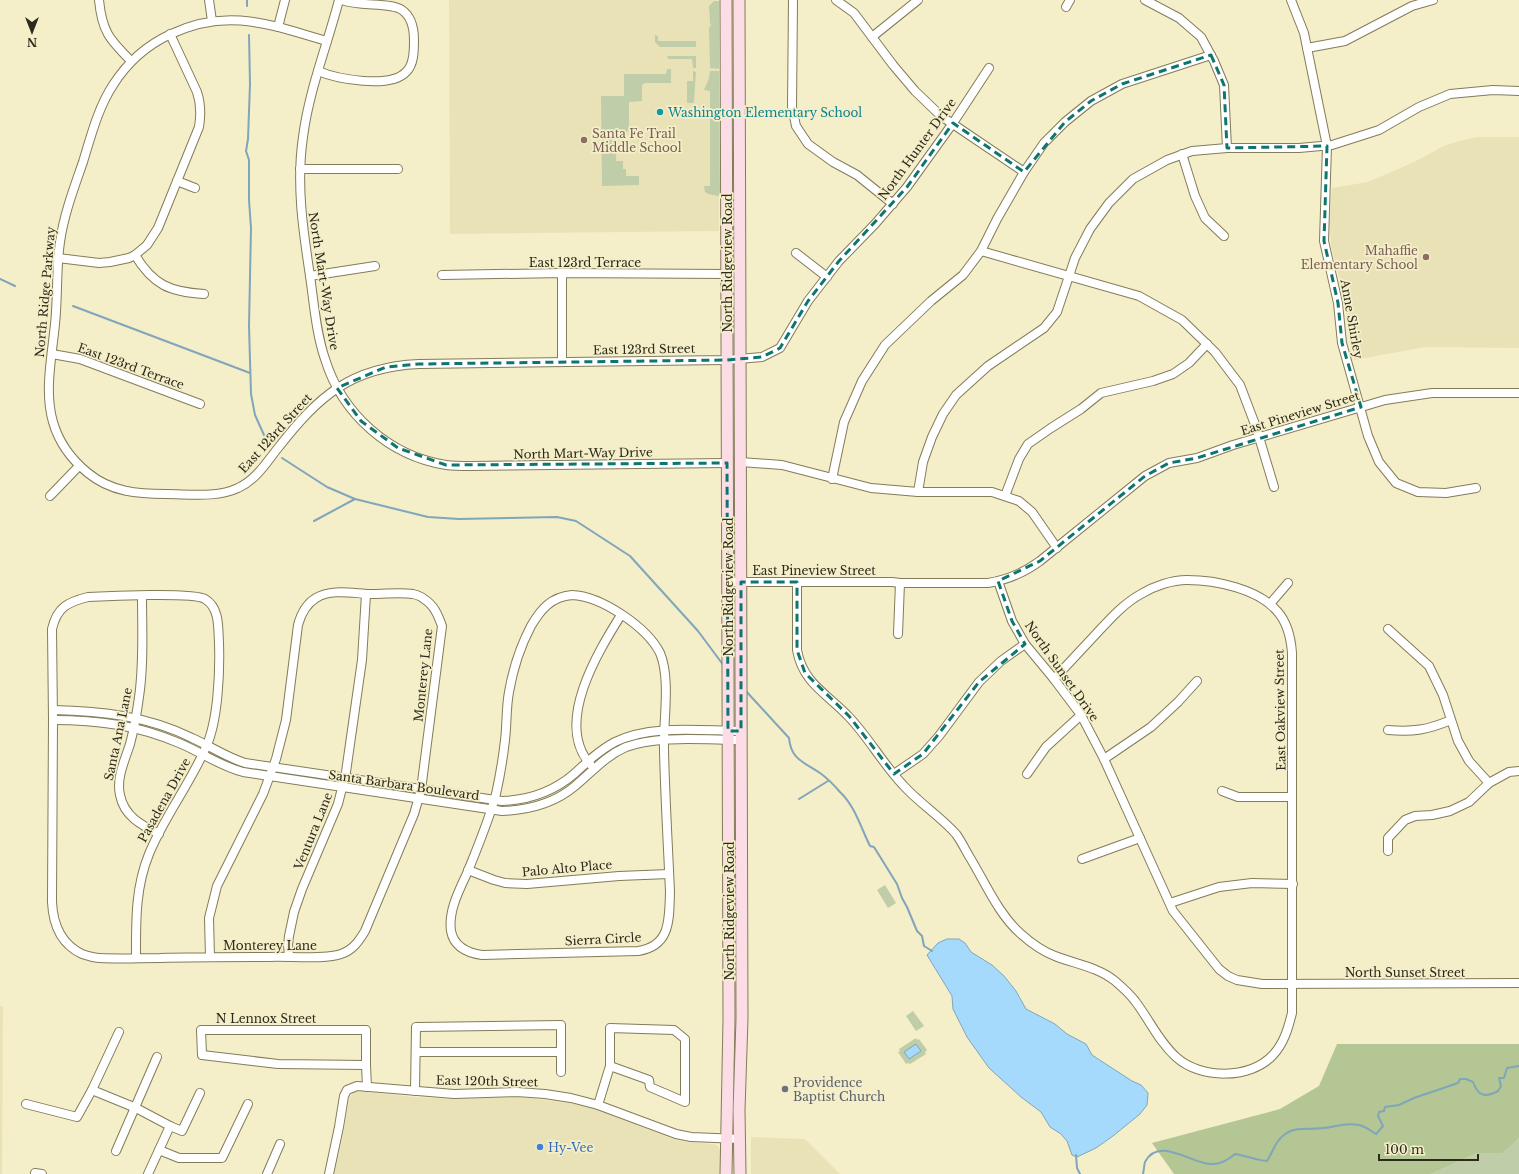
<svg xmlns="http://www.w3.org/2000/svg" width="1519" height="1174" viewBox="0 0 1519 1174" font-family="'Libre Baskerville',serif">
<rect width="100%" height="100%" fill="#f4eec9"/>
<g fill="#eae2b7">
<polygon points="449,0 718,0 719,231 450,234"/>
<polygon points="1477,137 1519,137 1519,348 1425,347 1354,360 1349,340 1345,299 1331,246 1329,220 1332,188 1368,182 1414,162 1444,146 1459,141"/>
<polygon points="0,1006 3,1006 2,1174 0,1174"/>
<polygon points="357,1091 413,1097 453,1099 520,1097 570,1103 595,1109 673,1139 686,1142 714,1144 718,1146 722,1153 721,1174 334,1174 344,1130 349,1099 353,1092"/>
<polygon points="751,1137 805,1139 840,1174 751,1174"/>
</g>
<g fill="#bfcda9">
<polygon points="714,1 719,1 719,68 718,69 710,68 709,28 711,25 710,23 709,6"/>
<polygon points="655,35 658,36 658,41 696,41 696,47 660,47 655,42"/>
<polygon points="667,56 696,56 696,68 693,68 692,59 668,59"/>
<polygon points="667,69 671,69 671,83 645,83 642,85 642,101 629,102 629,129 627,132 617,132 616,161 623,161 623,169 626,169 626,176 639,176 639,185 602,186 601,96 624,96 624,74 666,74"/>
<polygon points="693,71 696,72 694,102 693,103 687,103 687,81 693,81"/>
<polygon points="710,71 719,71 720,192 719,196 708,194 705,192 704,186 710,186 710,91 704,90 709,78"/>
<polygon points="885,885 896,903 888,908 877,890"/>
<polygon points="913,1011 924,1026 916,1031 906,1016"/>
<polygon points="916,1038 917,1040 919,1039 927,1050 925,1052 926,1054 910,1064 908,1063 906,1064 898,1052 900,1051 899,1049"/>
<polygon points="1519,1138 1519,1174 1431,1174 1477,1153 1503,1153"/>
</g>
<polygon fill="#b3c693" points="1337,1044 1519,1044 1519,1138 1503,1153 1477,1153 1431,1174 1174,1174 1152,1143 1280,1109 1319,1086"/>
<g fill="#a5dafd" stroke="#81a5ba">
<polygon points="947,939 959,939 965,943 971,952 992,965 1004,976 1016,991 1026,1009 1055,1024 1067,1034 1086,1044 1092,1055 1132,1081 1141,1085 1148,1093 1147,1105 1140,1114 1113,1136 1096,1148 1077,1157 1072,1155 1067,1141 1061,1134 1050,1127 1041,1112 1021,1097 989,1068 967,1037 953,1009 952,996 927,955 938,943"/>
<polygon points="916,1044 921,1051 909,1059 904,1052"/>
</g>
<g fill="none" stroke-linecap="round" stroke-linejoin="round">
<g stroke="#81a5ba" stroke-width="2">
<polyline points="247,6 247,0"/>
<polyline points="249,35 250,84 248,139 246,151 249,160 249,200 251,228 249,326 251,394 255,415 264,435"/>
<polyline points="0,279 15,286"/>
<polyline points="73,306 250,373"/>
<polyline points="282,458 327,487 355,499 428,517 459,519 557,517 576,521 630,556 698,631 724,666"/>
<polyline points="314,521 355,499"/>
<path d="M745,690L789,738C791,760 804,762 820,773C827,778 834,785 840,792C855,806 861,828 870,846L874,847L897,884L902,898L907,907L917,931L922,936L924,946L932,951"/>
<polyline points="799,799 828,781"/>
<polyline points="1076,1155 1077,1168 1080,1174"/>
<path d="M1143,1174C1144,1170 1144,1165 1145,1162C1158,1136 1191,1163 1210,1164C1220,1165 1228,1160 1235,1154C1247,1156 1256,1160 1267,1161C1273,1152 1275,1141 1284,1135C1295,1126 1309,1130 1323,1128C1337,1127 1343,1122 1359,1125C1365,1126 1371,1131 1376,1134L1383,1126L1378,1116L1379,1112L1384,1111L1385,1107L1399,1105L1414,1098L1458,1083L1460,1079H1466L1473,1082C1478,1096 1485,1098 1498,1091L1501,1086L1499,1078H1504L1507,1068L1519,1066"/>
</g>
<defs>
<g id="street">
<path d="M99,0C102,31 109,39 131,61"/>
<polyline points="209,0 212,21"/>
<path d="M339,0C327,46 309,90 303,137C296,184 303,230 310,276C314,303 316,333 325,359C342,414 389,456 446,465C454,466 462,466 470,466L727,463"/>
<polyline points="793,0 792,107 796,126 808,144 833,162 857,175 893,204"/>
<polyline points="836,0 854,13 893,65 915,91 941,116 1024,172"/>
<polyline points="1145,0 1179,18 1201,37 1214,61 1224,85 1227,148"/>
<polyline points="1291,0 1304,33 1327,146 1324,241 1338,303 1342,343 1368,436 1379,462 1396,483 1418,492 1446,493 1476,488"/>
<polyline points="1066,7 1070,0"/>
<polyline points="278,27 285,0"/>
<polyline points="872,37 918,0"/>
<path d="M327,41C270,25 228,7 171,34C147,45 127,63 113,85C98,108 91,136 83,162C74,188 64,214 60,242C56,269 58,297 55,324C52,356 44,391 53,422C59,443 72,460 88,473C111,492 138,494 166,494C189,494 217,498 238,488C256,480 266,463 278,448C318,397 350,367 419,364L727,360L762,357L780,348L808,301L839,261L875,224L907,187L953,123L989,68"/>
<polyline points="1307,48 1345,41 1412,6 1433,0"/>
<path d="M318,71C337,79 390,89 406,72C414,65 414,50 414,40C414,29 412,17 402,10C391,2 359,7 342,0"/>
<polyline points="1182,154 1195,196 1205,218 1224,236"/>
<polyline points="300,169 398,169"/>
<polyline points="177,181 195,188"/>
<polyline points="981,251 1139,296 1182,320 1215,352 1240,385 1256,427 1274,487"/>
<polyline points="796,253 827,277"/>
<path d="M135,255C153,285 170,292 204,294"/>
<path d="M58,258L99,263L110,262L129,258L135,255L147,245L158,228L199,127C201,115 201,104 197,92L170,34"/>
<polyline points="442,275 562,273 728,274"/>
<polyline points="310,276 375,266"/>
<polyline points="52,354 80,359 200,404"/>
<polyline points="562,362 562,273"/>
<polyline points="741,462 782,465 871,488 918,492 992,492 1019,501 1032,512 1057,548"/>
<polyline points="832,479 844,422 862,381 885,345 931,301 963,275 981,251 997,219 1024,172 1044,143 1065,122 1091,101 1122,84 1211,55"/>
<polyline points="918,492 923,462 932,437 943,414 956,395 988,366 1044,328 1057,312 1075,258 1090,229 1109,203 1133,179 1167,160 1192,151 1227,148 1299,148 1332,145 1379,130 1419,107 1450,94 1493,90 1519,91"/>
<polyline points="50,496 79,466"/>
<polyline points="1005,496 1019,459 1028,444 1051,428 1081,409 1101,393 1153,381 1173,374 1189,363 1207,344"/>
<polyline points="998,581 1012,621 1025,644 1054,679 1081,715 1104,759 1173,911 1219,969 1228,976 1237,980 1262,984 1519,983"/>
<path d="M728,582H892L900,583H988C1007,580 1025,572 1040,561L1145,476L1169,463L1197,458L1233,445L1385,400L1432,393H1519"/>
<path d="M797,582V650C803,684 828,694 849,717C869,738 883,764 903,785C919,803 940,816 956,834C961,841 965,849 969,856C985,882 998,914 1021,934C1031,943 1042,951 1055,956C1075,964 1098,967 1115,981C1122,987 1130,994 1135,1001C1149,1019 1159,1042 1176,1057C1200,1079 1250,1080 1273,1055C1284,1043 1288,1029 1292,1013V653C1291,639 1288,623 1277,611C1258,589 1216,580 1187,580C1172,580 1154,586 1141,594C1123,604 1110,619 1096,634C1082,649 1068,664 1054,679"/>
<path d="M572,595C601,596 647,627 660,653C671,679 663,721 664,750C665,797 668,845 670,892C669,919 671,946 638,951L482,955C468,953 454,947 451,931C448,910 460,889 468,871C478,846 489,820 496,794C500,776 503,758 505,740C507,724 506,708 509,692C513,669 520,647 531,626C541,609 551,597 572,595Z"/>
<path d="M142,596C142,629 144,663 139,697C137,712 134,729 130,744C125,760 116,778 120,795C124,816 141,825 159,834"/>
<polyline points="1270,604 1288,583"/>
<polyline points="1388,629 1429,666 1443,695 1458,741 1469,761 1489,783"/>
<polyline points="898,634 900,583"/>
<path d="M53,710C101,711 148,716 192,738C210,746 226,757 245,763L502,801C529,800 553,792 574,774C587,762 600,750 615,742C651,724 702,731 741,731"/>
<path d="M53,720C98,720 137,725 179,743C201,752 220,766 243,772L502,811C528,810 555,803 575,786C592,772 605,756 626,747C657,735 707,740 741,740"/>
<path d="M1388,730C1414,732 1427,730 1451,720"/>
<polyline points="1104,759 1151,727 1178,702 1197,681"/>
<path d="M590,764C554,723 598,652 621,615"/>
<polyline points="894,774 923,754 939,736 979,682 1001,661 1025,644"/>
<polyline points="1027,774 1046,747 1081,715"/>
<polyline points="1222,791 1238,797 1292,797"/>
<polyline points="1388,851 1388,838 1405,820 1415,816 1432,815 1450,811 1469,802 1489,783 1509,772 1519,771"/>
<polyline points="1082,859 1140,838"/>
<polyline points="468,870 494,880 505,883 527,884 619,876 669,874"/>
<polyline points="1170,903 1219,887 1252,883 1293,884"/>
<polyline points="289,956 288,945 289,936 294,912 302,889 338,804 346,772 362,660 366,594"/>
<path d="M136,958C136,923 135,888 149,854C164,817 190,784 206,747C218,721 220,673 219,643C218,628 220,608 205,599C194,592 106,596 88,597C68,602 57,607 52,629L53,720L52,902C53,924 61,944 82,954C88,956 94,958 100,958C120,959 140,958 160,958C196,957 233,957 269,957C288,956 325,960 341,954C353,950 359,941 365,931L414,814L421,790L442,626C438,615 434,605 424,599C421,596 417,595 413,594C400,592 386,594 373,594C355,594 332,588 316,598C306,604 301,614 298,625L286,720L276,759L263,794L217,886L209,918L210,957"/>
<polyline points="416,1052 561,1052"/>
<polyline points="366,1065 366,1030 201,1030 202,1055 278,1064 366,1065 367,1087"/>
<polyline points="92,1090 136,1108 170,1126 148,1174"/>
<polyline points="415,1091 416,1027 561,1025 561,1072"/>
<polyline points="26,1104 77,1117 92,1090 119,1032"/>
<polyline points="598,1105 610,1066 610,1028 674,1030 685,1039 685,1102 650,1087 649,1080 610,1066"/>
<polyline points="170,1126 182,1131 200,1093"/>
<polyline points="159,1150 179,1158 222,1158 248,1104"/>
<polyline points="116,1151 157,1057"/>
<polyline points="35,1173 42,1174"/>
<polyline points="267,1174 280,1144"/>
<polyline points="329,1174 339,1127 344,1096 347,1090 357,1086 454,1094 517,1092 545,1094 571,1098 598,1105 676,1134 691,1137 740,1139"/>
</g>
<g id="secondary">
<polyline points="739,0 742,1019 739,1110 740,1174"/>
<polyline points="726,1174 729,1020 726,0"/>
</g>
</defs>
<use href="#street" stroke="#827c5a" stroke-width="10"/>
<use href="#secondary" stroke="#827c5a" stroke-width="13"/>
<use href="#street" stroke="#fff" stroke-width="8"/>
<use href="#secondary" stroke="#fcdde6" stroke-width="11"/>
</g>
<path fill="none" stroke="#0f766e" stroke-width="3" stroke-dasharray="8 5" stroke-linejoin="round" d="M1211,55L1224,85L1227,148L1327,146L1324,241L1338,303L1342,343L1361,407L1197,458L1169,463L1145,476L1040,561L998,581L1012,621L1025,644L979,682L923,754L894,774L849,716L805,673L797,650V582H741V731H728L727,463L446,465L398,448L361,421L337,388L386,367L419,364L727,360L762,357L780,348L808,301L839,261L907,187L953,123L1024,172L1065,122L1091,101L1122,84Z"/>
<circle fill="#0f9aa8" stroke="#f4eec9" stroke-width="1.5" cx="660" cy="112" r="4"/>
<g fill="#8d6e63" stroke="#f4eec9" stroke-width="1.5">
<circle cx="584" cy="140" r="4"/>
<circle cx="1426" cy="257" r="4"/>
</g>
<circle fill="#6b7280" stroke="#f4eec9" stroke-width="1.5" cx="785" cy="1089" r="4"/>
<circle fill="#3f7fe0" stroke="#f4eec9" stroke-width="1.5" cx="540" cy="1147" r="4"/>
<g text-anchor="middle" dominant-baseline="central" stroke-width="3.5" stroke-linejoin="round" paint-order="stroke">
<g font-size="12" fill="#0d838f" stroke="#f4eec9" text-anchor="start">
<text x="668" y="112">Washington Elementary School</text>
</g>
<g font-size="12" fill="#785e54" stroke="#f4eec9" text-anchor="start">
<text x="592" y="133">Santa Fe Trail<tspan x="592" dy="14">Middle School</tspan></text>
<text x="1418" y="250" text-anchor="end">Mahaffie<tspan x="1418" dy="14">Elementary School</tspan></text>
</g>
<g font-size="12" fill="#2c2a1c" stroke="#f4eec9">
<text transform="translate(917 149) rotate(-54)">North Hunter Drive</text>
<text x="585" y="262">East 123rd Terrace</text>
<text transform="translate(727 263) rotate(-90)">North Ridgeview Road</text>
<text transform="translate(324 281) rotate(81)">North Mart-Way Drive</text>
<text transform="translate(45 292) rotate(-85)">North Ridge Parkway</text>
<text transform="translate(1352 319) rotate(80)">Anne Shirley</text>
<text transform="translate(644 349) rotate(-1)">East 123rd Street</text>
<text transform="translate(131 366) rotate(20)">East 123rd Terrace</text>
<text transform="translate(1300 413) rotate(-17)">East Pineview Street</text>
<text transform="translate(275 433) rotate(-48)">East 123rd Street</text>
<text transform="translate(583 453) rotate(-1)">North Mart-Way Drive</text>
<text x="814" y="570">East Pineview Street</text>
<text transform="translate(728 587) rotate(-90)">North Ridgeview Road</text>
<text transform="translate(1062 671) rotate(55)">North Sunset Drive</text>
<text transform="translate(423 675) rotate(-84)">Monterey Lane</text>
<text transform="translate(1280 710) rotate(-91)">East Oakview Street</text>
<text transform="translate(118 734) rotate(-78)">Santa Ana Lane</text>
<text transform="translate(404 785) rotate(8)">Santa Barbara Boulevard</text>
<text transform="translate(164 800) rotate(-61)">Pasadena Drive</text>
<text transform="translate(313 831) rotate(-68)">Ventura Lane</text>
<text transform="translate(567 868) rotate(-5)">Palo Alto Place</text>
<text transform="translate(729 911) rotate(-90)">North Ridgeview Road</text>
<text transform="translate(603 939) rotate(-3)">Sierra Circle</text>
<text x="270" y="945">Monterey Lane</text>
<text x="1405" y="972">North Sunset Street</text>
<text x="266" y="1018">N Lennox Street</text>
<text transform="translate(487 1081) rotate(1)">East 120th Street</text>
</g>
<g font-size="12" fill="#5b616d" stroke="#f4eec9" text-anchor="start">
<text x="793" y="1082">Providence<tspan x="793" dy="14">Baptist Church</tspan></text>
</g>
<g font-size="12" fill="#366cbe" stroke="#f4eec9" text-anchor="start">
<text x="548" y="1147">Hy-Vee</text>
</g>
</g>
<g transform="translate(32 32) rotate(180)" stroke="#f4eec9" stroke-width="3" paint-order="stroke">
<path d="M0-3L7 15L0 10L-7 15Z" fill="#2c2a1c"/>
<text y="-6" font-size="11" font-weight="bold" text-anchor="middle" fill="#2c2a1c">N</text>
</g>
<path d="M1379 1154v6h99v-6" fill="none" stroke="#2c2a1c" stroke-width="2"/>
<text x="1385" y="1154" font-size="12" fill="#2c2a1c" stroke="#f4eec9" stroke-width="3" paint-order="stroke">100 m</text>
</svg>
